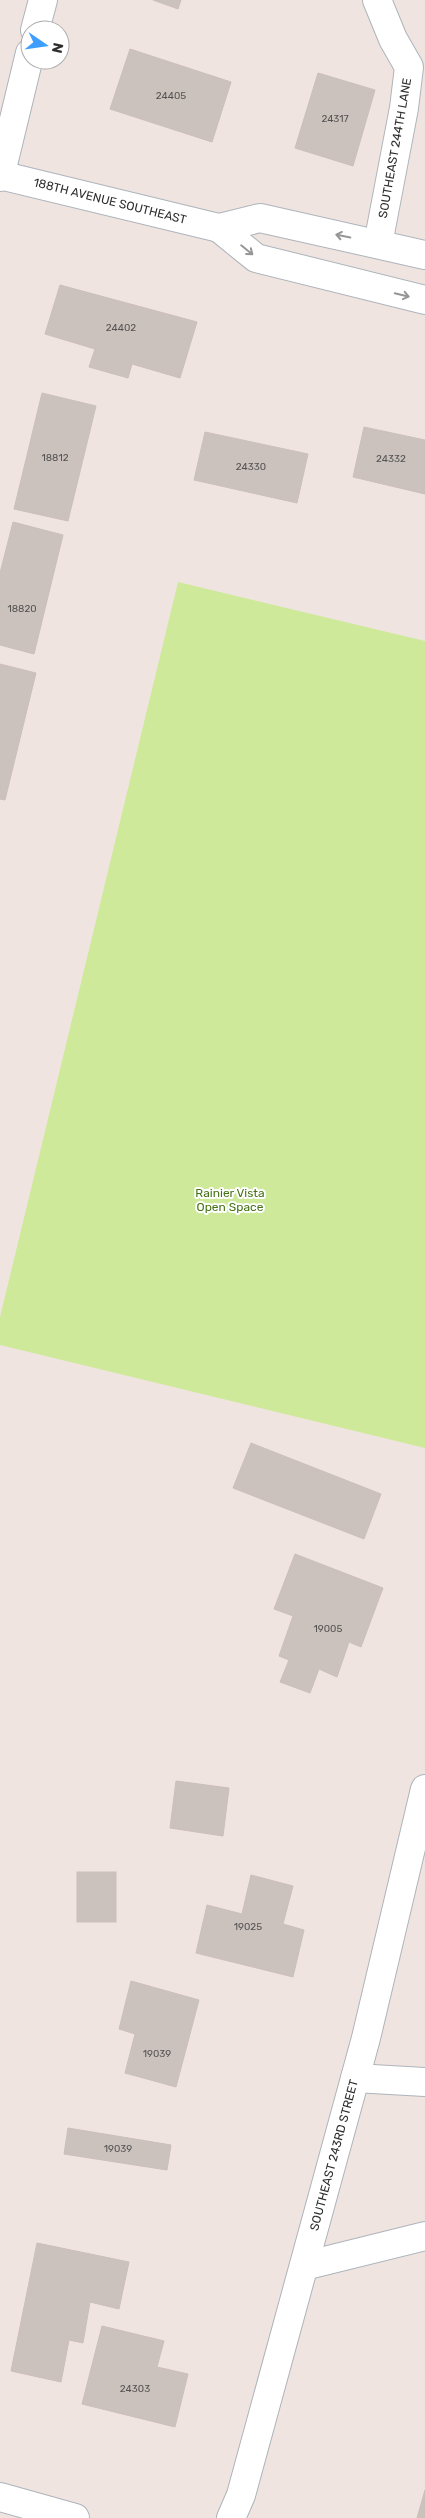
<svg xmlns="http://www.w3.org/2000/svg" width="425" height="2518" viewBox="0 0 425 2518" font-family="Rubik,sans-serif">
<rect width="100%" height="100%" fill="#f0e4e0"/>
<polygon fill="#cee999" points="178,582 425,641 425,1448 0,1345 0,1317"/>
<g fill="#cbc2be" stroke="#ccbfb9">
<polygon points="153,0 181,0 178,9"/>
<polygon points="130,49 231,82 212,142 110,109"/>
<polygon points="318,73 375,90 353,166 295,148"/>
<polygon points="60,285 197,322 180,378 132,364 128,378 89,367 95,349 45,334"/>
<polygon points="42,393 96,406 68,521 14,509"/>
<polygon points="364,427 425,440 425,494 353,477"/>
<polygon points="205,432 308,454 297,503 194,480"/>
<polygon points="13,522 63,535 34,654 0,645 0,573"/>
<polygon points="0,664 36,673 5,800 0,799"/>
<polygon points="251,1443 381,1494 364,1539 233,1488"/>
<polygon points="295,1554 383,1588 361,1647 349,1642 337,1677 319,1669 310,1693 280,1682 289,1660 279,1656 293,1616 274,1609"/>
<polygon points="176,1781 229,1788 223,1836 170,1828"/>
<rect x="77" y="1872" width="39" height="50"/>
<polygon points="251,1875 293,1886 283,1924 304,1930 293,1977 196,1953 207,1905 242,1914"/>
<polygon points="131,1981 199,2000 176,2087 125,2073 135,2034 119,2029"/>
<polygon points="68,2128 171,2145 167,2170 64,2154"/>
<polygon points="37,2243 129,2262 119,2309 90,2302 83,2343 69,2340 61,2382 11,2371"/>
<polygon points="102,2326 164,2341 157,2367 188,2374 175,2427 82,2404"/>
<polygon points="425,2490 425,2518 417,2518"/>
</g>
<g fill="none" stroke-linecap="round" stroke-linejoin="round">
<defs>
<g id="minor">
<polyline points="377,0 393,39 409,67 404,108 378,244"/>
<polyline points="35,30 43,0"/>
<polyline points="0,175 219,228"/>
<polyline points="0,177 30,53"/>
<polyline points="425,255 260,218 219,228 256,258 425,300"/>
<polyline points="355,2078 425,2082"/>
<polyline points="304,2266 425,2236"/>
<polyline points="0,2497 75,2518"/>
<polyline points="231,2518 241,2495 366,2038 425,1789"/>
</g>
</defs>
<use href="#minor" stroke="#adb4bb" stroke-width="30"/>
<use href="#minor" stroke="#fff" stroke-width="28"/>
</g>
<defs><path id="oneway-shaft" d="M-6 0H5M1.5-3L5.5 0L1.5 3" fill="none" stroke-width="1.6" stroke-linecap="round" stroke-linejoin="round" transform="scale(1.25)"/></defs>
<g stroke="#969696">
<use href="#oneway-shaft" transform="translate(343 236) rotate(-168)"/>
<use href="#oneway-shaft" transform="translate(247 250) rotate(39)"/>
<use href="#oneway-shaft" transform="translate(402 295) rotate(14)"/>
</g>
<g text-anchor="middle" dominant-baseline="central" stroke-width="4" stroke-linejoin="round" paint-order="stroke">
<g font-size="10" fill="#555352">
<text x="171" y="96">24405</text>
<text x="335" y="119">24317</text>
<text x="121" y="328">24402</text>
<text x="55" y="458">18812</text>
<text x="391" y="459">24332</text>
<text x="251" y="467">24330</text>
<text x="22" y="609">18820</text>
<text x="328" y="1629">19005</text>
<text x="248" y="1927">19025</text>
<text x="157" y="2054">19039</text>
<text x="118" y="2149">19039</text>
<text x="135" y="2389">24303</text>
</g>
<g font-size="12" fill="#2e2e2e" stroke="#fff">
<text transform="translate(395 148) rotate(-80)">SOUTHEAST 244TH LANE</text>
<text transform="translate(110 201) rotate(14)">188TH AVENUE SOUTHEAST</text>
<text transform="translate(334 2155) rotate(-75)">SOUTHEAST 243RD STREET</text>
</g>
<g font-size="12" fill="#467316" stroke="#fff">
<text x="230" y="1193">Rainier Vista<tspan x="230" dy="14">Open Space</tspan></text>
</g>
</g>
<g transform="translate(45 45) rotate(103)"><circle r="24" fill="#ffffff" stroke="#ababab"/>
<path d="M0-4L9 19L0 12L-9 19Z" fill="#3e9eff"/>
<text y="-8" font-size="14" font-weight="bold" text-anchor="middle" fill="#2e2e2e">N</text>
</g>
</svg>
